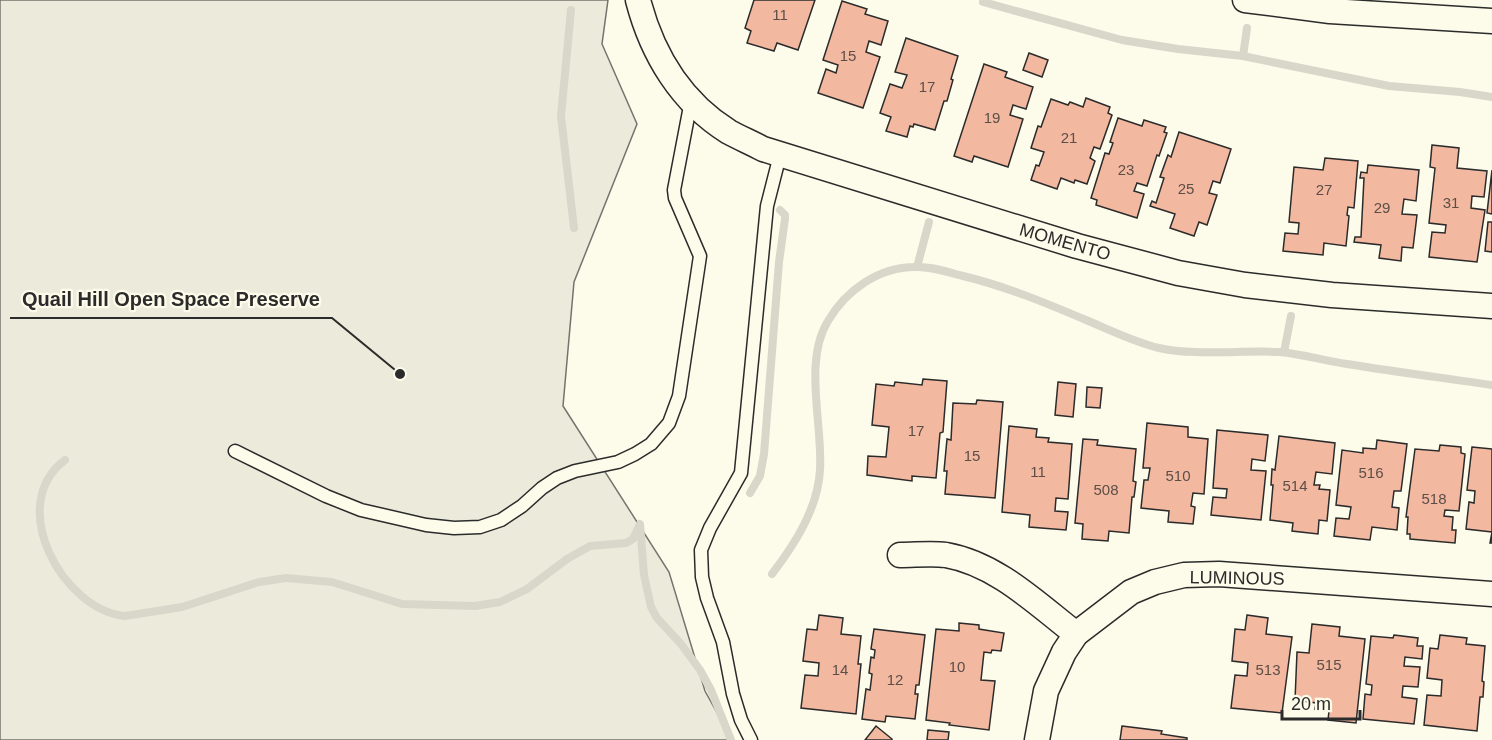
<svg xmlns="http://www.w3.org/2000/svg" width="1492" height="740" viewBox="0 0 1492 740" font-family="Arial,sans-serif">
<rect width="100%" height="100%" fill="#fdfbea"/>
<polygon fill="#ecebdb" stroke="#74746e" stroke-width="1.5" points="0,0 608,0 602,44 637,124 574,282 563,406 669,572 705,691 732,740 0,740"/>
<g fill="none" stroke-linecap="round" stroke-linejoin="round">
<g stroke="#d8d7c9" stroke-width="8">
<polyline points="983,2 1122,40 1178,49 1243,56 1389,86 1460,92 1492,97"/>
<polyline points="571,10 561,116 574,228"/>
<polyline points="1243,56 1247,28"/>
<polyline points="917,267 929,222"/>
<polyline points="1284,352 1291,316"/>
<path d="M65,460C5,505 63,610 125,616L182,607L259,582L286,578L332,582L402,604L475,606L500,602L527,589L567,559L590,546L626,543L633,539L640,524L644,575L651,607L657,618L681,644L700,670L711,690L731,740"/>
<polyline points="750,493 760,476 764,454 779,262 785,219 785,215 780,210"/>
<path d="M772,574C795,544 818,508 820,470C823,425 803,361 828,321C846,290 879,267 915,267C931,266 947,272 963,276C1005,286 1046,303 1086,320C1110,330 1134,342 1159,348C1193,356 1243,350 1280,352C1302,354 1325,361 1347,364C1396,372 1444,378 1492,385"/>
</g>
</g>
<g fill="#f2b8a0" stroke="#2b2b2b" stroke-width="1.5">
<polygon points="754,0 815,0 798,50 777,43 774,51 747,43 751,31 745,28"/>
<polygon points="842,1 867,9 865,14 888,21 881,45 869,41 866,52 880,57 863,108 818,93 826,69 836,73 838,65 823,60"/>
<polygon points="906,38 958,56 951,79 953,80 947,101 944,101 935,130 914,124 913,127 910,126 907,137 886,131 891,117 880,113 890,84 902,88 907,75 895,72"/>
<polygon points="1029,53 1048,60 1042,77 1023,70"/>
<polygon points="984,64 1007,72 1005,77 1033,87 1026,109 1013,105 1010,115 1023,119 1008,167 974,156 972,162 954,156"/>
<polygon points="1086,98 1110,107 1108,113 1112,115 1100,149 1094,147 1090,158 1095,161 1087,184 1075,180 1074,183 1061,178 1057,189 1031,180 1036,165 1039,166 1044,152 1031,148 1038,126 1041,127 1051,99 1068,105 1070,102 1083,107"/>
<polygon points="1118,118 1142,126 1144,120 1166,127 1164,132 1167,133 1159,156 1157,155 1147,186 1137,183 1134,191 1144,194 1137,218 1096,205 1097,200 1091,198 1105,153 1109,154 1113,143 1110,142"/>
<polygon points="1179,132 1231,149 1220,183 1213,181 1209,193 1217,195 1207,225 1199,222 1194,236 1170,228 1175,214 1150,206 1152,201 1156,203 1164,178 1160,177 1168,155 1171,157"/>
<polygon points="1432,145 1459,148 1457,168 1487,171 1484,197 1472,196 1471,208 1485,210 1477,262 1429,257 1432,232 1445,233 1446,225 1429,223 1435,168 1430,167"/>
<polygon points="1325,158 1358,161 1354,208 1348,207 1347,215 1349,216 1346,246 1324,243 1323,255 1283,251 1285,233 1298,234 1299,223 1289,222 1294,167 1323,170"/>
<polygon points="1368,165 1419,170 1416,201 1404,199 1402,214 1417,215 1413,248 1402,247 1401,261 1379,258 1381,245 1354,242 1355,237 1361,237 1364,178 1360,178 1361,172 1367,173"/>
<polygon points="1492,170 1492,214 1487,213"/>
<polygon points="1488,222 1492,222 1492,252 1485,251"/>
<polygon points="923,379 947,381 943,432 940,433 936,478 912,476 912,481 867,475 868,456 886,457 889,427 872,425 876,384 894,386 895,382 922,385"/>
<polygon points="1058,382 1076,384 1073,417 1055,415"/>
<polygon points="1087,387 1102,388 1100,408 1086,407"/>
<polygon points="977,400 1003,402 995,498 945,494 947,471 944,471 947,439 951,440 953,403 976,404"/>
<polygon points="1147,423 1188,427 1188,437 1208,439 1204,494 1193,493 1191,506 1195,507 1193,524 1168,522 1169,511 1141,508 1144,480 1148,480 1150,468 1143,468"/>
<polygon points="1009,426 1037,429 1036,437 1049,438 1048,442 1072,444 1068,499 1056,498 1055,511 1068,512 1066,530 1029,527 1030,515 1002,512"/>
<polygon points="1217,430 1268,435 1265,461 1252,459 1251,470 1266,471 1261,520 1211,515 1213,497 1226,498 1227,489 1213,488"/>
<polygon points="1279,436 1335,443 1332,474 1316,472 1314,485 1320,485 1319,489 1330,490 1327,521 1319,520 1318,534 1292,531 1293,523 1270,520 1273,485 1271,485 1272,469 1275,470"/>
<polygon points="1083,439 1098,440 1097,445 1136,449 1133,481 1136,482 1134,497 1132,497 1129,533 1109,531 1108,541 1082,539 1083,524 1075,523"/>
<polygon points="1377,440 1407,444 1401,491 1394,491 1392,507 1399,508 1397,530 1372,527 1370,540 1334,536 1336,518 1349,519 1351,507 1336,505 1342,450 1363,453 1363,448 1376,449"/>
<polygon points="1440,445 1461,447 1461,453 1465,454 1459,511 1445,510 1444,516 1453,517 1452,530 1456,530 1455,543 1410,539 1410,534 1407,534 1408,517 1406,517 1415,449 1439,451"/>
<polygon points="1472,447 1492,449 1492,543 1490,543 1492,532 1466,529 1469,502 1474,503 1475,491 1467,490"/>
<polygon points="819,615 843,618 841,634 861,636 858,664 861,664 856,714 801,708 805,675 818,676 819,663 803,661 807,629 817,630"/>
<polygon points="1247,615 1268,618 1266,634 1292,637 1282,713 1231,708 1235,675 1247,676 1248,663 1232,661 1235,629 1245,630"/>
<polygon points="959,623 979,625 979,629 1004,633 1001,651 992,650 991,653 984,652 981,680 995,681 989,730 949,725 950,723 926,720 936,629 959,631"/>
<polygon points="1312,624 1340,627 1339,636 1365,639 1356,723 1328,720 1329,711 1315,709 1316,703 1295,700 1297,652 1309,653"/>
<polygon points="874,629 925,635 919,685 916,685 915,694 918,694 915,719 886,716 885,722 862,719 866,689 870,690 872,674 869,673 871,657 874,658 875,650 871,649"/>
<polygon points="1394,635 1418,638 1417,646 1423,646 1422,659 1405,657 1404,666 1420,667 1418,687 1403,686 1402,697 1417,699 1414,724 1363,719 1365,694 1371,695 1372,685 1366,684 1371,636 1393,638"/>
<polygon points="1440,635 1467,638 1466,644 1485,646 1482,681 1484,682 1483,697 1480,697 1477,731 1424,725 1427,695 1441,696 1442,680 1427,678 1430,648 1438,649"/>
<polygon points="876,726 892,739 892,740 865,740"/>
<polygon points="1122,726 1162,731 1161,734 1187,738 1187,740 1120,740"/>
<polygon points="928,730 949,732 948,740 927,740"/>
</g>
<g fill="none" stroke-linecap="round" stroke-linejoin="round">
<defs>
<g id="service">
<polyline points="235,451 326,496 361,510 426,525 454,528 480,527 501,520 522,506 542,488 557,478 575,471 618,462 635,454 651,444 669,423 679,396 700,256 675,198 674,190 691,101"/>
<polyline points="751,740 741,720 733,694 723,642 707,598 702,577 701,550 710,528 741,473 767,206 780,155"/>
</g>
<g id="minor">
<path d="M638,0C652,54 681,102 729,132C740,138 752,143 763,149L1077,246L1178,273L1245,285L1332,295L1492,306"/>
<polyline points="1245,0 1330,11 1492,21"/>
<path d="M900,555C915,555 932,553 946,555C997,564 1037,604 1076,634"/>
<polyline points="1037,740 1046,691 1064,652 1076,634 1131,592 1155,582 1184,575 1219,574 1492,594"/>
</g>
</defs>
<use href="#service" stroke="#2b2b2b" stroke-width="15"/>
<use href="#minor" stroke="#2b2b2b" stroke-width="27"/>
<use href="#service" stroke="#fdfbea" stroke-width="12"/>
<use href="#minor" stroke="#fdfbea" stroke-width="24"/>
</g>
<g text-anchor="middle" dominant-baseline="central" stroke-width="4.5" stroke-linejoin="round" paint-order="stroke">
<g font-size="15" fill="#5d4e48">
<text x="780" y="14">11</text>
<text x="848" y="55">15</text>
<text x="927" y="86">17</text>
<text x="992" y="117">19</text>
<text x="1069" y="137">21</text>
<text x="1126" y="169">23</text>
<text x="1186" y="188">25</text>
<text x="1324" y="189">27</text>
<text x="1451" y="202">31</text>
<text x="1382" y="207">29</text>
<text x="916" y="430">17</text>
<text x="972" y="455">15</text>
<text x="1038" y="471">11</text>
<text x="1371" y="472">516</text>
<text x="1178" y="475">510</text>
<text x="1295" y="485">514</text>
<text x="1106" y="489">508</text>
<text x="1434" y="498">518</text>
<text x="1329" y="664">515</text>
<text x="957" y="666">10</text>
<text x="840" y="669">14</text>
<text x="1268" y="669">513</text>
<text x="895" y="679">12</text>
</g>
<g font-size="18" fill="#2b2b2b" stroke="#fdfbea">
<text transform="translate(1065 242) rotate(16)">MOMENTO</text>
<text transform="translate(1237 578) rotate(1)">LUMINOUS</text>
</g>
</g>
<path fill="none" stroke="#2b2b2b" stroke-width="2" d="M400 374L332 318H10"/>
<circle fill="#2b2b2b" stroke="#fdfbea" stroke-width="2" cx="400" cy="374" r="6"/>
<g font-size="20" text-anchor="middle" font-weight="bold" fill="#2b2b2b" stroke="#fdfbea" stroke-width="4.5" stroke-linejoin="round" paint-order="stroke">
<text x="171" y="306">Quail Hill Open Space Preserve</text>
</g>
<path d="M1282 710v9h78v-9" fill="none" stroke="#2b2b2b" stroke-width="3"/>
<text x="1291" y="710" font-size="18" fill="#2b2b2b" stroke="#fdfbea" stroke-width="4.5" paint-order="stroke">20 m</text>
</svg>
